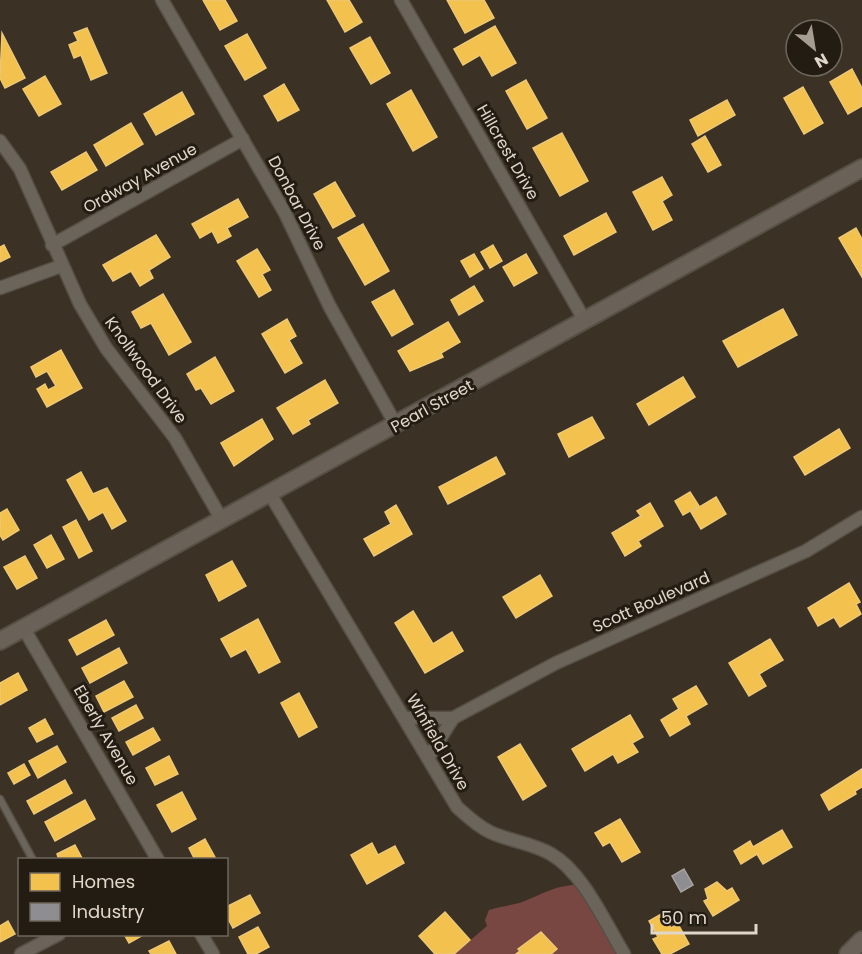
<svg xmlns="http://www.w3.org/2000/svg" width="862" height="954" viewBox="0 0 862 954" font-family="Poppins,sans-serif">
<rect width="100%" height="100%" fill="#3b3225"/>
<path fill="#794742" d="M577,885L618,954H551L557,949L541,932L519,949L520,951L516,954H454L487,926L485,920L489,910C500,906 511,906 522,902C541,895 555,885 577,885Z"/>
<g fill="#f2c14e" stroke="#edc773" stroke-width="1.5">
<polygon points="203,0 225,0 237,21 220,30"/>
<polygon points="327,0 349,0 362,22 345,32"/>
<polygon points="447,0 484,0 494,18 465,33"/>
<polygon points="495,26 516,63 492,76 480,55 463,65 454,49"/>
<polygon points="87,28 107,73 91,80 81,55 74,58 69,45 78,41 74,33"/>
<polygon points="2,33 25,78 5,88 0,78"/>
<polygon points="247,34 266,68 245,80 225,46"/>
<polygon points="370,37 390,73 371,84 350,48"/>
<polygon points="852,69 862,88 862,106 848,114 830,82"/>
<polygon points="45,76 61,104 39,116 23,89"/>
<polygon points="526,80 547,118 527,129 506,91"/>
<polygon points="284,84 299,110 278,121 264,96"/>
<polygon points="803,87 823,123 804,134 784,98"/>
<polygon points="411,90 437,137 413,151 387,104"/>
<polygon points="182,92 194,114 156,135 144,114"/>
<polygon points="727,100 735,115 698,136 690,120"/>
<polygon points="131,123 143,144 106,166 94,145"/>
<polygon points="562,133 588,181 560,196 533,148"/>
<polygon points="705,136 721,165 708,172 692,144"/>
<polygon points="86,152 97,170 62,190 51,172"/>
<polygon points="662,177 672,195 662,201 672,220 653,230 633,192"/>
<polygon points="335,182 355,216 333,228 314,194"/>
<polygon points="238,199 248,217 227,228 231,236 218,243 212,231 200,238 192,224"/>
<polygon points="606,213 616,232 574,255 564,236"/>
<polygon points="363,224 389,271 365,285 338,238"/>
<polygon points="856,228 862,239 862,277 839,238"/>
<polygon points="156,235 170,257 149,270 153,278 140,286 131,271 113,281 103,265"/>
<polygon points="4,245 10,257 0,262 0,247"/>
<polygon points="493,245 502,261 490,268 481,252"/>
<polygon points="257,249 270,270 262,274 271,290 259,297 237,261"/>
<polygon points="474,254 483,269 470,277 461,261"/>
<polygon points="526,254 537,273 514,286 503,267"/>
<polygon points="474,286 483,301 459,315 451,300"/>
<polygon points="394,290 413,324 392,336 372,302"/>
<polygon points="163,294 191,342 169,355 151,323 141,328 132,312"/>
<polygon points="783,309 797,335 738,367 723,341"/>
<polygon points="287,319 296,336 289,340 302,363 285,373 262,334"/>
<polygon points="448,322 460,342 441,353 443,357 410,371 398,351"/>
<polygon points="61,350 82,388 47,407 37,389 45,384 48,390 56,386 47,371 36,377 31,367"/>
<polygon points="215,357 234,391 211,404 201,388 196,390 187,374"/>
<polygon points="683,377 695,397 649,425 637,404"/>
<polygon points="325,380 338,403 308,420 310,424 293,434 277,408"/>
<polygon points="592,417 604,438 569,457 558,434"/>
<polygon points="262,419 273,439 234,466 221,443"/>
<polygon points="839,429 850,448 805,475 794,457"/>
<polygon points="496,457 505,474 448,504 439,487"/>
<polygon points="81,472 93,494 107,488 126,521 112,529 103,512 89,520 67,480"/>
<polygon points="690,492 699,506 683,515 675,501"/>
<polygon points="716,497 726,514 701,529 691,512"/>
<polygon points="650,503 663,526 638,541 641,546 625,556 612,533 641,516 637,511"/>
<polygon points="396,505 412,534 374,556 364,539 391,524 385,512"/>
<polygon points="7,509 19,530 3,540 0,535 0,513"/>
<polygon points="76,520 92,551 79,558 63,527"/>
<polygon points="51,535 64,559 47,568 34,545"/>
<polygon points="25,556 37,578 17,589 4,567"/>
<polygon points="232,561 246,586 219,601 206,575"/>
<polygon points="540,575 552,596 516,618 503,597"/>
<polygon points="849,583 860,602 856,604 861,614 840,627 834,617 818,626 808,608"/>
<polygon points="413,611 433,644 452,632 463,651 425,673 395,623"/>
<polygon points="258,619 280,662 259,673 246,649 231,657 221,639"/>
<polygon points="106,620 114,635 77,655 69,640"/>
<polygon points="770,639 783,660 759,674 766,686 749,696 729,663"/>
<polygon points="119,648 127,663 90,683 82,668"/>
<polygon points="18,673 27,690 0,705 0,683"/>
<polygon points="124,681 133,697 104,712 96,696"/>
<polygon points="696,686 707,704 686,716 690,724 670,736 661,720 679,709 673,699"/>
<polygon points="299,693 317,727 299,737 281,703"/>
<polygon points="136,705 143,718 119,731 112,718"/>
<polygon points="630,715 643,737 632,743 638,752 618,763 613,754 585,771 572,749"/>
<polygon points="45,719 53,734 37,742 29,728"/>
<polygon points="153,728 160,740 133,755 126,742"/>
<polygon points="520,744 546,786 523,800 498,757"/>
<polygon points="57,746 66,762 38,778 29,761"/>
<polygon points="169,756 178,774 155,785 146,768"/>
<polygon points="24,764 30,775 14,784 8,773"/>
<polygon points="862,769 862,787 855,791 856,794 829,810 821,795"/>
<polygon points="65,780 72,793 34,814 27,801"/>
<polygon points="182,792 196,819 172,832 157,805"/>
<polygon points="85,800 95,819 55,841 45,822"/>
<polygon points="620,819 640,852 622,862 610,842 603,846 595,833"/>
<polygon points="782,830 792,847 763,864 757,854 741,864 734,851 750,841 753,847"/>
<polygon points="205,839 216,859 195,860 189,848"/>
<polygon points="372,843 378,855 395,846 404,863 367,884 351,855"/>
<polygon points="75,845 83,860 59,860 57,854"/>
<polygon points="717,882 727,891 732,888 739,900 713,916 704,901 708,899 705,889"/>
<polygon points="250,895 260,913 233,928 226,915 226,907"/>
<polygon points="445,912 470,940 454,954 435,954 419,936"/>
<polygon points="663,913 671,928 678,924 689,944 670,954 662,954 653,939 658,937 649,921"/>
<polygon points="8,921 15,934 0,942 0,926"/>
<polygon points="258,927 269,947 256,954 248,954 239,937"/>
<polygon points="541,932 557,949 551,954 516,954 520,951 518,949"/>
<polygon points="124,934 145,934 129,943"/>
<polygon points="169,941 176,954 151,954 149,951"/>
</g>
<polygon fill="#8d8d92" stroke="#a6a3a2" stroke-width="1.5" points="684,869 693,885 681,892 672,876"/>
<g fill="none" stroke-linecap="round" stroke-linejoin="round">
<defs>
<polyline id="lane" points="0,799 33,860"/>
<g id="street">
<polyline points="162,0 285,213 330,307 396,425"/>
<polyline points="401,0 585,321"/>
<polyline points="0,141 20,169 80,304 106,348 175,438 222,520"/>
<polyline points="52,245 243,139"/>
<polyline points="0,288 61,266"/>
<path d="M270,494L457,807C467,816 477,826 490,832C509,841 532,843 551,854C583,872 605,923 624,954"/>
<polyline points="23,627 158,860"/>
<polyline points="405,718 453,718 428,758"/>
<polyline points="453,718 556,663 806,551 862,517"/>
<polyline points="201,934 213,954"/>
<polyline points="21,954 59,934"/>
</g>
<g id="secondary">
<polyline points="0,641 862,168"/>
<polyline points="848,954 862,940"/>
</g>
</defs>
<use href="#lane" stroke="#564f44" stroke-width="9"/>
<use href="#street" stroke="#564f44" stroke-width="15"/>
<use href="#secondary" stroke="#564f44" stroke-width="20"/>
<use href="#lane" stroke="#6b645b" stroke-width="6"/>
<use href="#street" stroke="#6b645b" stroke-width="12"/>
<use href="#secondary" stroke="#6a6259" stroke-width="16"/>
</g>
<g text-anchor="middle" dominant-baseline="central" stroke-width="6" stroke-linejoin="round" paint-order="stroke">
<g font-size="16" fill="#e0d6c9" stroke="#231c13">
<text transform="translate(508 152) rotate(60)">Hillcrest Drive</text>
<text transform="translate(140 178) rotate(-29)">Ordway Avenue</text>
<text transform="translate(297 203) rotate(62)">Donbar Drive</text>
<text transform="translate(146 370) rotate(54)">Knollwood Drive</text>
<text transform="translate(432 406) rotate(-29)">Pearl Street</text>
<text transform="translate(651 602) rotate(-24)">Scott Boulevard</text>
<text transform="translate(106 735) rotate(60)">Eberly Avenue</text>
<text transform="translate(438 742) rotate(60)">Winfield Drive</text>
</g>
</g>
<rect x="18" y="858" width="210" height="78" fill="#231c13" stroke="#6f665c" stroke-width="1.5"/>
<rect x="30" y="873" width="30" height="18" fill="#f2c14e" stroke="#6f665c" stroke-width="1.5"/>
<text x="72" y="888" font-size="18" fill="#e0d6c9">Homes</text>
<rect x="30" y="903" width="30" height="18" fill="#8d8d92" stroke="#6f665c" stroke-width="1.5"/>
<text x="72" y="918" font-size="18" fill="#e0d6c9">Industry</text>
<g transform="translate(814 48) rotate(150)"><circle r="28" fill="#231c13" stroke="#6f665c" stroke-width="1.5"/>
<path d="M0-4.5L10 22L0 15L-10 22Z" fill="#a69d90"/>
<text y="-9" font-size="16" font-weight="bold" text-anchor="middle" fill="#e0d6c9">N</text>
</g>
<path d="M652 924v9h104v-9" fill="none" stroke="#e0d6c9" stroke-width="3"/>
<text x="661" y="924" font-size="18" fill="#e0d6c9" stroke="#231c13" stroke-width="4.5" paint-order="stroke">50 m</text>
</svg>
